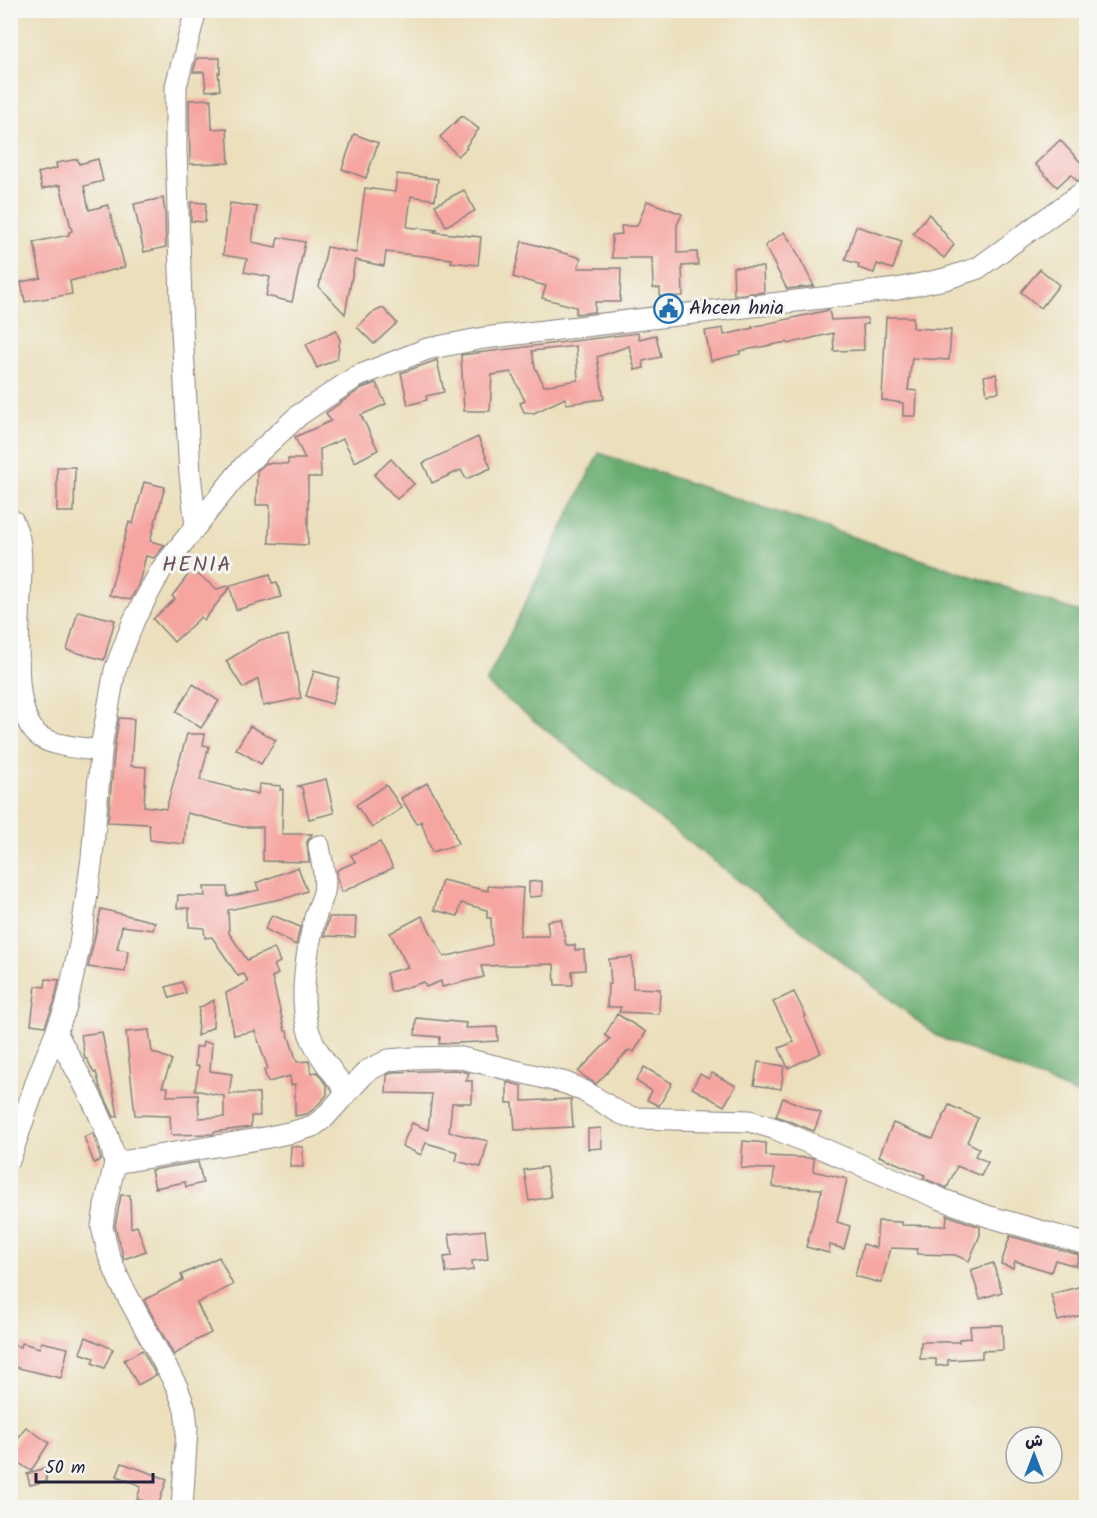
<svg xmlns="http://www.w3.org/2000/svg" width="1097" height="1518" viewBox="0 0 1097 1518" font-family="Kalam,'Playpen Sans Arabic',sans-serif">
<rect width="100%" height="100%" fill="#f6f6f2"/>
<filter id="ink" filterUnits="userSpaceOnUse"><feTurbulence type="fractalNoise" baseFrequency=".0167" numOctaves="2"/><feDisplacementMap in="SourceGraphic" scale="12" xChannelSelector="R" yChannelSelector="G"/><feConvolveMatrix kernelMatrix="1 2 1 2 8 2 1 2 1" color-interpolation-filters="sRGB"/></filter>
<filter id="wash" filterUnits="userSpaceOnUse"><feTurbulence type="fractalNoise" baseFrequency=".008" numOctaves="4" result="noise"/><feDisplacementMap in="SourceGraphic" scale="24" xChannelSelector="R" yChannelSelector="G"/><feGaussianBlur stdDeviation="1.35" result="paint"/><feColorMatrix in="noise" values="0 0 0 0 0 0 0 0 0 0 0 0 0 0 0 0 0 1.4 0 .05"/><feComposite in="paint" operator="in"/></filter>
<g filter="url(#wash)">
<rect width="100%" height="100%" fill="#ebdfbc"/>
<polygon fill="#68ac70" stroke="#456756" stroke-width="1.5" points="599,453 1086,614 1086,1098 937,1036 486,683"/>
<g id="blocks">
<g fill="#f6a5a1" fill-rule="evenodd">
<polygon points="197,58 220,58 220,73 218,72 220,90 206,91 204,72 193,72"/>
<polygon points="211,99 212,129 227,128 229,163 190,164 189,100"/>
<polygon points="462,116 479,129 466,146 467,148 458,156 440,137"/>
<polygon points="354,134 378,143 366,178 342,169"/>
<polygon points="1060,140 1086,168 1086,177 1077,181 1071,174 1057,187 1035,164"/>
<polygon points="78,159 79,164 98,159 103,181 84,186 89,210 108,205 125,267 70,281 72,294 25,302 21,282 41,278 34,242 69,235 69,232 72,231 60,185 42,189 38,173 57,168 56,163"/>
<polygon points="397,174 438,179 435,200 411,196 407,227 437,230 433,232 481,237 478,265 451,262 452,259 386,252 384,266 355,260 345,314 319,287 327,247 356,253 365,188 395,192"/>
<polygon points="464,190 475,211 446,226 435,205"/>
<polygon points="163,198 165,212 166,247 144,252 134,204"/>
<polygon points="647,201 682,214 677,225 677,253 697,252 698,265 682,266 683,296 660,297 660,288 653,288 652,258 612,258 612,235 622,234 621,226 637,226"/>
<polygon points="191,202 206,203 205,222 191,221"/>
<polygon points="230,203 257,207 252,242 276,247 278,237 305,242 292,302 266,296 270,277 244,272 247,259 223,255"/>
<polygon points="929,214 954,245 944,258 913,233"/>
<polygon points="856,226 902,241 893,269 877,264 874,273 858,268 859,264 845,260"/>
<polygon points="784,232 793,245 814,286 787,289 765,246"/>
<polygon points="522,241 581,258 578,268 621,268 620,302 595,302 595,312 576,314 576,307 542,298 546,286 513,277"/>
<polygon points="733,267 763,267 764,292 734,295"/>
<polygon points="1040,269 1059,285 1041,308 1021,292"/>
<polygon points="383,308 397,323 374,344 357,327 372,313"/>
<polygon points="829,310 831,320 867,318 868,324 863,325 864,350 834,351 833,333 788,344 787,342 740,351 740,354 711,361 705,331 723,328 724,335 753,328 752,327"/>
<polygon points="886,317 913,317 913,328 951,330 949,360 912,358 908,390 917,391 916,416 903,416 903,403 882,400"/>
<polygon points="336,330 340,340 337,359 317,368 306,344"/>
<path d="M638,333L639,339L656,335L661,357L643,361L644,368L635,370L629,346L597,357L604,399L566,404L565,398L534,413L524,412L520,403L525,401L511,372L492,375L490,411H464L461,355ZM576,346L578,380L544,386L535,367L532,351Z"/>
<polygon points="437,360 444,392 426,396 427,400 408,405 401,373"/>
<polygon points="996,374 999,392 987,394 984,376"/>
<polygon points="376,383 386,404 361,415 378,450 355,462 343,439 320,449 321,477 308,477 308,545 269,543 270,505 256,505 257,471 266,463 288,464 288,459 305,459 295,437 331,421 326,413 362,388"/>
<polygon points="478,437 491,468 466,479 461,470 432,483 423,463"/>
<polygon points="391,459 414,484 397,499 374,475"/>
<polygon points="57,467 75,467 74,512 57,512"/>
<polygon points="144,482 165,487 150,541 165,545 154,558 146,556 138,586 130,600 109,595 129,522 133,524"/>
<polygon points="192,570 217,589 270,574 272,583 277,582 281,597 236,610 230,587 204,620 201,617 174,642 153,619 175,599 172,596"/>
<polygon points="78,611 115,620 104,660 67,650"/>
<polygon points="288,635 301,698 263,706 258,679 243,688 226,661 260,640"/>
<polygon points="314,671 339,678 332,704 306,696"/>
<polygon points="193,684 219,701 201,728 176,712"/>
<polygon points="119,718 134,719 131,766 146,767 144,806 166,809 187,734 205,734 203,745 209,746 200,780 258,794 259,784 281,786 280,790 283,789 282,834 312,834 307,842 309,862 263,861 263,827 242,827 187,813 184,844 150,840 149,824 108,822 115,744"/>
<polygon points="250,726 276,740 261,764 236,749"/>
<polygon points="326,779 334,813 309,819 302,788 298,786"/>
<polygon points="427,783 450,821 458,844 432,852 421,821 417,824 401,798"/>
<polygon points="386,785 402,808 372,828 356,805"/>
<polygon points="380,842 393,868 342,892 338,881 337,870 355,862 351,855"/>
<polygon points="298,867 307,891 290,897 228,910 229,933 247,960 274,948 280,962 274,965 278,974 272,977 285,1031 287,1031 297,1062 309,1061 311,1073 317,1072 327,1086 327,1095 315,1108 307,1114 295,1116 295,1084 291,1085 290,1076 268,1082 264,1070 268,1069 255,1031 234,1035 226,993 248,982 244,974 238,976 212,937 205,938 204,928 189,927 189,908 177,908 178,895 205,896 204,887 227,887 228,897 259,890 256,883"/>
<polygon points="442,880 488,891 488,886 523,888 520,936 549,936 547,921 561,919 566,945 575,945 575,950 584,950 585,970 572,971 573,985 555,985 554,964 481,966 484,977 442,987 441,981 426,987 424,982 391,992 386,973 408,967 390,933 422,916 444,957 492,945 491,918 487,918 487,910 461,903 458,916 434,910"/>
<polygon points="542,881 542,896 529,897 529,882"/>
<polygon points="101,909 155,922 153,930 122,926 117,949 128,951 125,972 88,967"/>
<polygon points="272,915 300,927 296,945 265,929"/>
<polygon points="329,917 356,917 355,937 324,936"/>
<polygon points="632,957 633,988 660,989 659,1014 619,1012 621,1007 607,1007 608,984 611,984 609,959"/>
<polygon points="46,979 59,980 54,1003 45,1026 31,1024 36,986 45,987"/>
<polygon points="182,982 186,993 170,998 166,987"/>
<polygon points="794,992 806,1016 804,1017 821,1053 788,1068 779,1048 794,1042 773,1002"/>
<polygon points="214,1000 213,1027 197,1036 199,1008"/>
<polygon points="617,1014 646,1032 634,1052 629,1050 596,1084 578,1072 610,1039 605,1035"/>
<polygon points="416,1018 466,1023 465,1028 497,1027 498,1041 439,1044 440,1037 415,1035"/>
<polygon points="149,1030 152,1052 172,1060 162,1087 168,1087 167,1096 198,1095 199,1118 224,1117 224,1096 195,1090 199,1066 195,1066 196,1047 202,1047 203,1042 212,1043 210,1071 232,1074 229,1094 259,1093 260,1116 251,1116 251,1127 214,1132 213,1134 171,1135 170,1116 135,1115 126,1032"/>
<polygon points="102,1032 118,1116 114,1117 100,1087 96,1072 94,1073 87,1059 85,1059 81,1035"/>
<polygon points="758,1062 784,1066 781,1089 754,1085"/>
<polygon points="644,1067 672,1083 659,1106 647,1100 652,1091 636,1081"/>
<polygon points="456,1070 469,1073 466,1081 472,1081 472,1103 452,1103 449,1132 488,1141 481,1167 456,1161 458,1152 426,1143 421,1155 402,1146 412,1123 428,1130 432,1094 386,1093 387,1075 393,1072"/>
<polygon points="712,1073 736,1086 724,1106 692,1088 700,1074 709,1079"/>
<polygon points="507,1082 522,1086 522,1101 571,1099 573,1127 515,1130 513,1103 507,1103"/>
<polygon points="783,1098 821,1113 814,1131 776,1116"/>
<polygon points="949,1105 978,1118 967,1142 979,1148 975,1156 988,1162 981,1176 957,1166 947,1188 923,1178 925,1175 879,1156 893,1123 933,1139"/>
<polygon points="601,1128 602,1148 588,1149 588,1129"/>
<polygon points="93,1133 101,1160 94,1163 84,1137"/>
<polygon points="743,1141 766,1143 766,1156 812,1158 814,1159 813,1171 847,1179 837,1222 850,1226 844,1249 830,1245 829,1253 806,1247 822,1189 773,1187 774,1169 741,1168"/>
<polygon points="291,1146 303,1147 303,1167 290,1167"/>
<polygon points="198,1162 203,1183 186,1187 185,1182 155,1188 151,1170"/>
<polygon points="546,1167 551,1197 529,1201 524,1170"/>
<polygon points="121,1195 130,1195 131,1228 137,1226 146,1251 124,1259 115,1226"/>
<polygon points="947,1215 980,1227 980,1235 969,1261 955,1255 917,1254 917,1249 891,1248 881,1283 855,1276 863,1244 876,1248 878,1221 902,1222 902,1225 946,1226"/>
<polygon points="485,1230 488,1259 472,1261 473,1270 446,1273 444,1257 452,1256 449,1234"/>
<polygon points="1010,1236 1079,1255 1076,1266 1055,1260 1051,1272 1015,1261 1013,1268 1001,1264"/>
<polygon points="219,1257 233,1285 197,1303 211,1333 197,1340 174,1355 144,1300 183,1280 181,1275"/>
<polygon points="993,1263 1002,1292 980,1299 971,1270"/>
<polygon points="1086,1285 1086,1314 1058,1321 1051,1294"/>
<polygon points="1002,1325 1003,1350 982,1351 982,1358 948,1360 948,1365 936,1366 936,1359 920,1359 921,1342 959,1342 959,1339 971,1338 970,1326"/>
<polygon points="86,1337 113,1349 104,1368 92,1363 94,1358 80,1353"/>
<polygon points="41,1342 68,1348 61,1378 10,1366 10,1344 21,1347 22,1343 40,1348"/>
<polygon points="142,1350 156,1375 138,1385 124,1360"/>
<polygon points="26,1427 49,1443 31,1471 10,1457 10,1450"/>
<polygon points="122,1463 167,1479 158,1506 137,1499 141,1486 117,1476"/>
<polygon points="44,1468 47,1481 30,1485 27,1474"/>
</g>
</g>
</g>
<g filter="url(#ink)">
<use href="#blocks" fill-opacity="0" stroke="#86807c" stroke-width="1.5"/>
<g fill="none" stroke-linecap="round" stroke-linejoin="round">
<defs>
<g id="minor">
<polyline points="196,10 176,86 176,149 182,330 190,474 196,526"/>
<path d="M13,521C15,527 18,533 19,539C28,585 0,713 42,738C59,747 83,748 101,751"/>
<path d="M319,846C321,860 327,877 324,892C322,901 317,909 315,918C307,950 299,996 308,1029C315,1052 333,1072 347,1092"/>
<path d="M56,1032C77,1073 107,1118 115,1163"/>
<polyline points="10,1158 38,1077 66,1007 80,944 92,858 102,742 115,670 134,620 161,570 244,466 299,415 356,377 427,349 484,338 897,289 945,279 978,268 1086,190"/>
<polyline points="182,1508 187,1428 185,1409 177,1387 120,1282 109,1256 102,1227 105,1206 115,1163 264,1138 293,1132 313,1126 324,1118 367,1071 389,1060 412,1058 457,1057 566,1083 584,1091 620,1113 634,1118 750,1121 776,1129 941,1199 987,1216 1086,1244"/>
</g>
</defs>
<use href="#minor" stroke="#86807c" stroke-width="23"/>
<use href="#minor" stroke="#fff" stroke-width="21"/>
</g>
</g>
<defs>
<symbol id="civic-ring" viewBox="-11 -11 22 22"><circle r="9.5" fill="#f6f6f2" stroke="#1f6fb2" stroke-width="1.5"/><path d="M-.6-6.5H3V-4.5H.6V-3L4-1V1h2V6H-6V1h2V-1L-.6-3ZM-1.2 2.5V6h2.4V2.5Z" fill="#1f6fb2"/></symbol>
</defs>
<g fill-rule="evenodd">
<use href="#civic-ring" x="652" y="292" width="33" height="33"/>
</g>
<g text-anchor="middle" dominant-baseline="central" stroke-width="6" stroke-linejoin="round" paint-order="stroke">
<g font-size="20" fill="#22223b" stroke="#f6f6f2" text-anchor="start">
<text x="689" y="309">Ahcen hnia</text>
</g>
<g font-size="22" letter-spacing="1.5" fill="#6c505f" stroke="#f6f6f2">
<text x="197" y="565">HENIA</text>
</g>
</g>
<rect width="1097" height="1518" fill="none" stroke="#f6f6f2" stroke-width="36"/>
<g transform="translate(1034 1455)"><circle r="28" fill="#f6f6f2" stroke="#a1a1a9" stroke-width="1.5"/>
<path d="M0-4.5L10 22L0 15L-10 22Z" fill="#1f6fb2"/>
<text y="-9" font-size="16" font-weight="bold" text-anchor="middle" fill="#22223b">ش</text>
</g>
<path d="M36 1473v9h117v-9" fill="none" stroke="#22223b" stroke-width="3"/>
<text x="45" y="1473" font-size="18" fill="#22223b" stroke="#f6f6f2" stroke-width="4.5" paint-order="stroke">50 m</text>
</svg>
